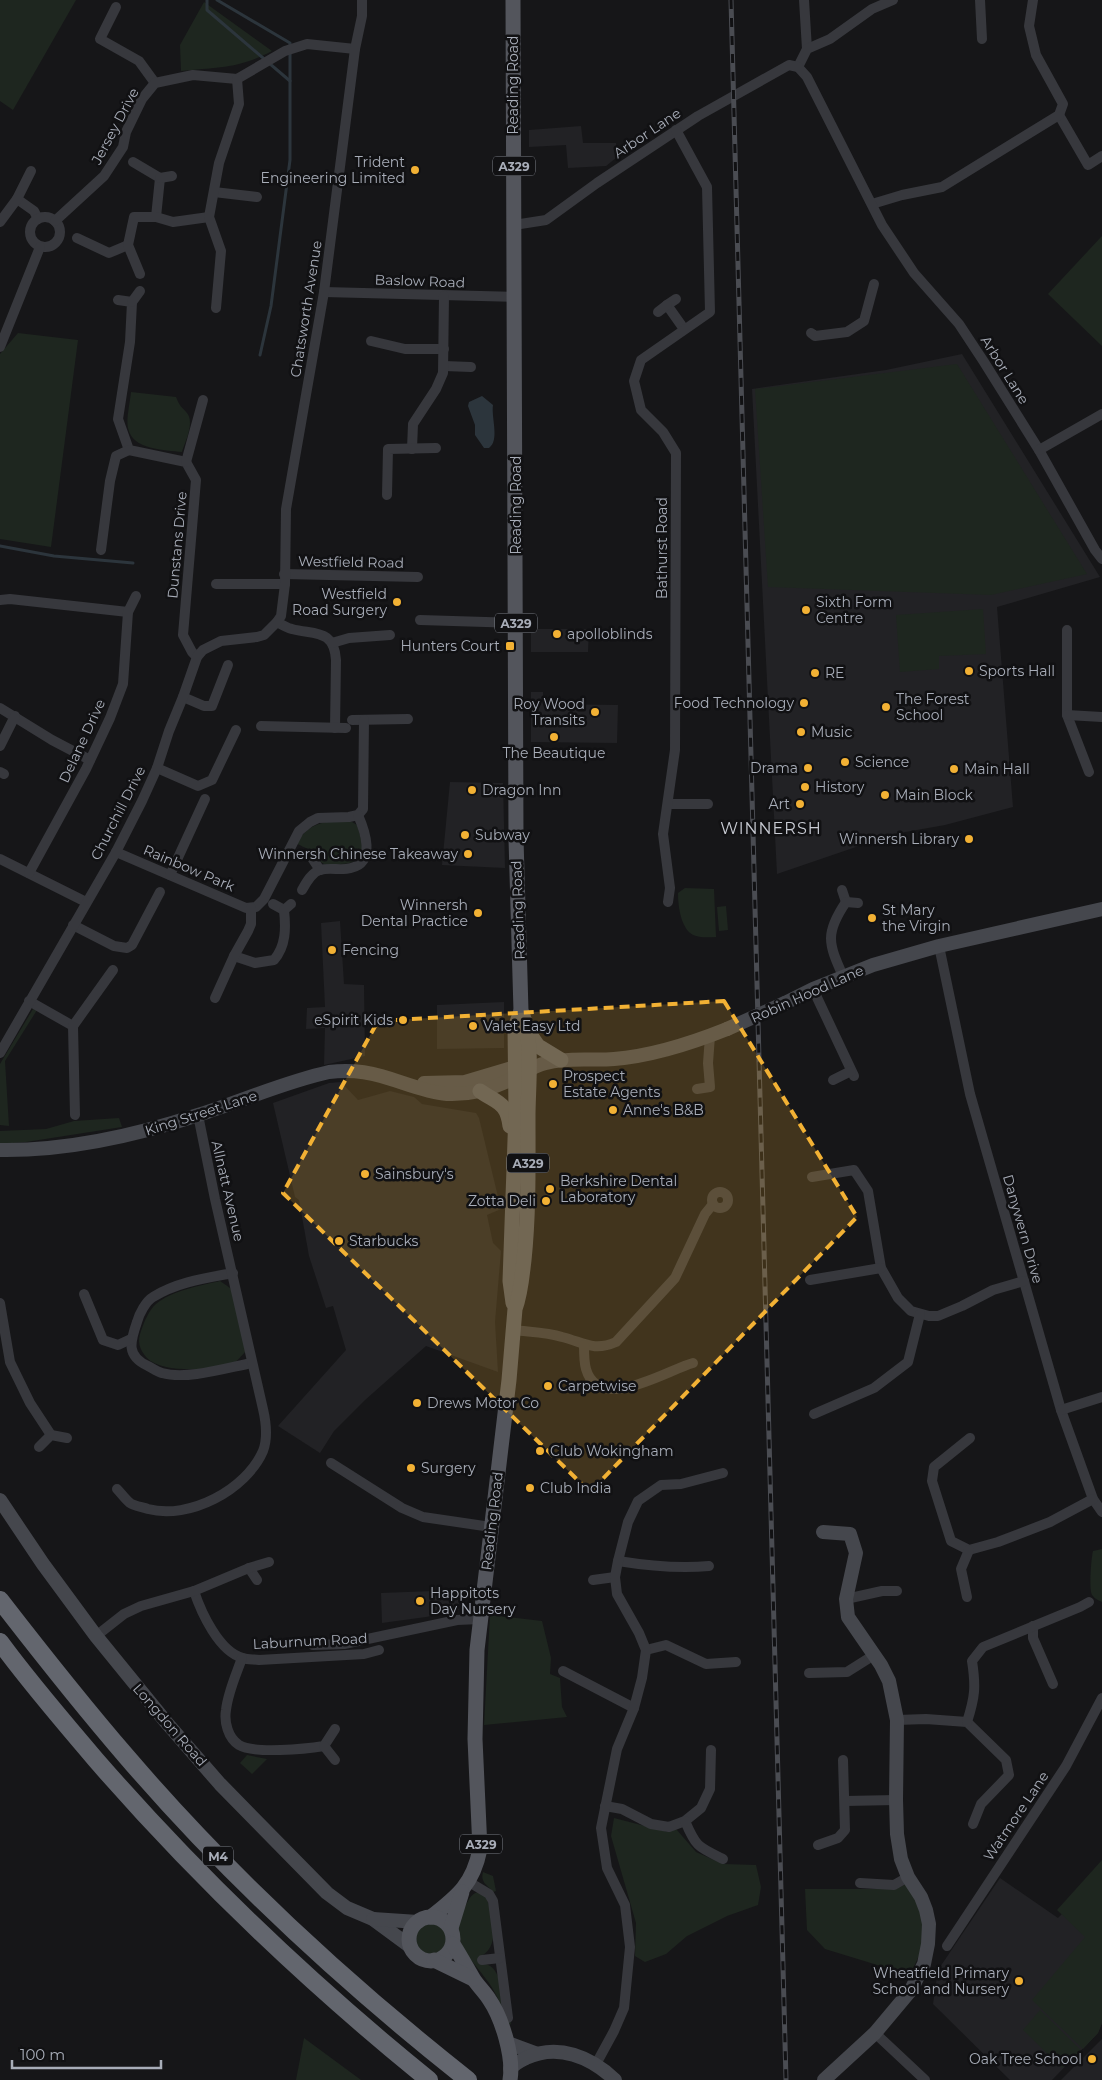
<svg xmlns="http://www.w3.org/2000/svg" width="1102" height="2080" viewBox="0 0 1102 2080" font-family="Montserrat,sans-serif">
<rect width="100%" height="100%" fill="#161618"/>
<g fill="#222225">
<polygon points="581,126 583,143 616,143 617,157 606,166 568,168 566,145 529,147 529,130"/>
<polygon points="962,354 1100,577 997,607 1013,807 945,825 894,834 777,874 752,389 886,370"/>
<polygon points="531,629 589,629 588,652 531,652"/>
<polygon points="531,692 543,692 543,704 618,705 617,743 531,742"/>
<polygon points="450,782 503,783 505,868 442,865"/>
<polygon points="340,921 344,984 364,985 365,1056 324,1065 325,1028 306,1029 307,1008 325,1007 321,923"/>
<polygon points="504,1002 504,1048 437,1049 437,1005"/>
<polygon points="341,1082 358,1100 390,1091 414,1097 422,1104 476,1113 479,1118 501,1209 487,1215 493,1243 501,1251 495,1322 498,1372 426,1346 365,1400 334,1431 320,1453 278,1426 346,1350 333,1306 326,1308 309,1256 299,1200 295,1197 273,1103 329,1083"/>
<polygon points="459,1590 459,1610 426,1617 382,1623 381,1593"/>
<polygon points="1000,1878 1058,1918 1062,1914 1085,1936 1102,2023 1098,2033 1052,2080 1010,2080 933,2004 938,1970"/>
<polygon points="1102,2039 1102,2080 1061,2080"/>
</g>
<g fill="#1e261f">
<polygon points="0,0 76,0 13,110 0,101"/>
<path d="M204,2L272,51C238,69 218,67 181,71L180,45Z"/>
<polygon points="1102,236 1102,346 1048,294"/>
<polygon points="18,333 78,340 51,547 0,539 0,354"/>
<polygon points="957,364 1087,574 991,595 768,587 755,389"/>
<path d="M131,392L176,397C180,407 181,406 187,413C195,423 185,442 182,452C165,450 132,450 128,428C126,418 130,403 131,392Z"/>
<polygon points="983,609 986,654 939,656 939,669 900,672 896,615"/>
<path d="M335,821L352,822L357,825C364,847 368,863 340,864C334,865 329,866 324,864C318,861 318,856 313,852C309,849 301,846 296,843C306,828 317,822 335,821Z"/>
<path d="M685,888L714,889L716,937C710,937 702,938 696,936C681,932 678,906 678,893Z"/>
<polygon points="726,906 728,930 719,931 717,907"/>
<polygon points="33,1009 37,1010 5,1061 9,1126 0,1125 0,1064"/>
<polygon points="119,1118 122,1127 26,1142 0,1144 0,1131 46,1129 74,1121"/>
<path d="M220,1281L233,1290L246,1351C242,1355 237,1362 232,1364C212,1370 163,1374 147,1358C139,1349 137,1341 141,1331C144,1322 149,1310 156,1304C173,1290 199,1286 220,1281Z"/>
<path d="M1102,1549V1602C1098,1600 1095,1599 1092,1595C1089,1589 1091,1559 1093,1551Z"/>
<polygon points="490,1615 542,1621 551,1658 550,1674 560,1678 562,1707 567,1717 484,1725"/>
<polygon points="247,1755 267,1759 252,1774 240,1763"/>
<polygon points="614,1818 668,1832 676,1829 696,1852 723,1864 756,1865 761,1887 758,1905 727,1916 687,1936 666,1954 645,1962 635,1956 636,1923 611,1836"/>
<polygon points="1102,1860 1102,2023 1098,2033 1083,2049 1032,2000 1085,1937 1057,1910"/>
<path d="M483,1872L493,1876L496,1891L493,1892C488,1885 480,1883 483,1872Z"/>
<polygon points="904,1885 912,1886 923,1916 924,1945 910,1975 825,1949 807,1930 805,1889 896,1889"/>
<path d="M478,1892L485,1895C493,1912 502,1950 478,1957V1963C485,1964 491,1964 495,1971C501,1979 509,2013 511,2024L509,2025C503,2010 498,1996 489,1983C471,1957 448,1943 464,1909C468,1901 470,1894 478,1892Z"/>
<circle cx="431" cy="1939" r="15"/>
<polygon points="1040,2010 1081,2050 1062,2068 1023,2030"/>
<polygon points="304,2038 361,2080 296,2080"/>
</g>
<path fill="#2c353c" d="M482,396L493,405C491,418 500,440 489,448H484L475,435V425L468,406L469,402Z"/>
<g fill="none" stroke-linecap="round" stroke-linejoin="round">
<g stroke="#2c353c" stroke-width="3">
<polyline points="207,0 207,10 290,81"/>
<polyline points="217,0 290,43 290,160 271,306 260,355"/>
<polyline points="0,546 54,556 133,563"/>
</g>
<g stroke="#37383d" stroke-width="10">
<polyline points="804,0 807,49"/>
<polyline points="980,0 982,39"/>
<polyline points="116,7 100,39 139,61 155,83"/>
<polyline points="798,67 807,49 830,39 872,9 893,0"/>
<polyline points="1059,115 1088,165 1102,156"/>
<polyline points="133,162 160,178 156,217"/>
<polyline points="160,178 172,176"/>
<polyline points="214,192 257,197"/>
<polyline points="17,199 34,211 38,219"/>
<polyline points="872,204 902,195 942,187 1059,115 1063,104 1036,55 1029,26 1033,0"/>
<circle cx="45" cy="232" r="15"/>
<polyline points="55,221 104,176 123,147 126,132 142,99 155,83 193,75 237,79 285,51 307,44 355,49"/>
<polyline points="0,222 17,199 31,171"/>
<polyline points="514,225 546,220 597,183 698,116 789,65 798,67 807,77 882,225 914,273 959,324 984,362 1039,450 1095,550 1102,559"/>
<polyline points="77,238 109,253 128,245"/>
<polyline points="140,274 128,245 134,217 156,217 173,222 209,217"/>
<polyline points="324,292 515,297"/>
<polyline points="676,299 667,305 684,329"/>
<polyline points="118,300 132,302 130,342 118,419 129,450 186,462 196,480 183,635 192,652 197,657"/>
<polyline points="132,302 140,291"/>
<polyline points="216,308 221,251 209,217 219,163 239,104 237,79"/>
<polyline points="658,312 667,305"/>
<polyline points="811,333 815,336 847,332 864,321 874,284"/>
<polyline points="371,341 405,349 444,349"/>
<polyline points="0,347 40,247"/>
<polyline points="444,366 471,367"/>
<polyline points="412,449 413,424 436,389 443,373 444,296"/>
<polyline points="1039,450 1102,414"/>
<polyline points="186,462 203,400"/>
<polyline points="387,495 388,449 436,448"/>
<polyline points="101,550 110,481 116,456 129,450"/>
<polyline points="284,574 418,577"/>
<polyline points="216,584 285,584"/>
<polyline points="0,600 10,599 128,612"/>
<polyline points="420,620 516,623"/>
<path d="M277,622C282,625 287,628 292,629C315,635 334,629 336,660L335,728"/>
<polyline points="1067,630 1067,715 1089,772"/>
<polyline points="332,643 349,638 390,635"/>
<polyline points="183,697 204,706 212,706 228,665"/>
<polyline points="0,708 52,740 90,760"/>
<polyline points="1067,715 1102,717"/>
<polyline points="352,720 408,719"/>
<polyline points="261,726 346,728"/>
<polyline points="0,746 15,716"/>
<polyline points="157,768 198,786 212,780 236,730"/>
<polyline points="0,772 4,774"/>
<polyline points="668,804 708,804"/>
<polyline points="116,852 246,908 256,907 264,899 299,831 310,822 318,818 349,817 358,815 363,809 364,720"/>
<polyline points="312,858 320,870"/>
<polyline points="0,859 86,902"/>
<polyline points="29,873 86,769 110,718 123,684 128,612 136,596"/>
<polyline points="170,875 205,799"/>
<path d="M302,890C306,883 312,872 320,870C330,867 341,871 351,868C376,862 365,831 358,815"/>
<polyline points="842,890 846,902"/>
<polyline points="668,902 670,888 663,834 675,750 676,453 663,432 641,410 634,381 641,360 710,312 707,187 676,130"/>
<polyline points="273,904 284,910"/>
<polyline points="73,925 114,946 127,948 132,945 160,892"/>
<polyline points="939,946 970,1094 1061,1410 1093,1499 1102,1512"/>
<path d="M234,956L255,963L274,960C286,946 286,928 284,910L291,904"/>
<path d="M843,976C828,943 825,933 846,902L858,903"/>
<polyline points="813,989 854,1076"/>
<polyline points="215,998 234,956 248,931 251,924 251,908"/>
<polyline points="29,1001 73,1026"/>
<polyline points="0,1053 116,852 142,801 157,768 169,731 183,697 197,657 203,650 221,641 257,637 264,635 277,622 281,616 285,584 286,509 324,292 355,49 362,16 362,0"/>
<polyline points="833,1080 851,1071"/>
<polyline points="697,1089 710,1087 708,1063 710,1036"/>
<polyline points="75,1115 73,1026 113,970"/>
<polyline points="812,1177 854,1170 868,1191 881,1268 898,1298 911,1311 929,1316 938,1316 962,1306 993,1290 1024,1281"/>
<circle cx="720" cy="1200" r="8"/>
<path d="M233,1273C206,1278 177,1282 153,1297C146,1301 139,1314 137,1322C130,1342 126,1356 148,1366C152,1368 157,1372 162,1373C187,1380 226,1368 252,1363"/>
<polyline points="810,1280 881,1268"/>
<polyline points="84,1294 103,1340 118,1345 131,1339"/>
<polyline points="0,1303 10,1362 30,1403 51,1435"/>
<path d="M514,1330C530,1332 547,1332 562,1337C583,1342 593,1352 616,1342L675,1278L705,1214L713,1204"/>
<path d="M584,1345C584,1353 584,1362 586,1369C599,1414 667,1370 693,1363"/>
<polyline points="1061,1410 1102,1397"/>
<polyline points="814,1414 874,1388 908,1362 920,1314"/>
<polyline points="970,1438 934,1467 932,1481 951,1541 969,1550 998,1542 1050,1522 1093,1499"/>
<polyline points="39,1447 51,1435 67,1438"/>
<polyline points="331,1463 402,1508 423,1517 491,1527"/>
<path d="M117,1489C121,1493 125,1499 130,1503C134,1506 142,1507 148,1509C189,1520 246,1490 263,1451C268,1438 266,1422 263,1409L215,1199L198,1115"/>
<path d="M618,1561C649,1566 678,1569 709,1566"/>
<polyline points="249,1568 257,1580"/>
<polyline points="593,1580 615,1577"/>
<path d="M194,1591C201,1612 219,1652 243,1658C248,1660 254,1659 259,1660L364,1654L379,1650"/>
<polyline points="967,1597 961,1569 969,1550"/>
<polyline points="846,1599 882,1591 897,1591"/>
<polyline points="1033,1626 1033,1638 1053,1684"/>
<polyline points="96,1636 124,1614 141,1606 194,1591 249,1568 269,1562"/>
<polyline points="313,1645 344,1644 457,1620 480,1619"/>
<polyline points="646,1650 666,1645 706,1664 736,1662"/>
<path d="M242,1658C236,1675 228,1692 226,1710C224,1722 228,1738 239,1745C254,1754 306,1749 324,1746L335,1729"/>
<polyline points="563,1671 634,1708"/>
<polyline points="809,1673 847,1672 874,1655"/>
<polyline points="897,1720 926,1719 967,1722 1006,1760 1009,1775 981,1804 973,1824"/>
<path d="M967,1722C975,1697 976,1687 972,1661L983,1647L1080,1607L1089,1602"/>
<polyline points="324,1746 335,1760"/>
<polyline points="845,1801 896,1800"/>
<polyline points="605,1806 622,1809 651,1824 669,1827 685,1821 701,1808 710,1789 711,1750"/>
<path d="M685,1821C696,1847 698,1847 723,1859"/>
<polyline points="818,1845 838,1838 845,1830 843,1760"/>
<polyline points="469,1882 489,1894 493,1901 508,2018"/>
<polyline points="860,1883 894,1885 908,1877"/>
<polyline points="947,1946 1066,1766 1102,1698"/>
<polyline points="482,1960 500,1958"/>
<polyline points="875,2033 925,2080"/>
<polyline points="596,2064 614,2031 624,2008 630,1947 625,1905 607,1868 601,1828 617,1749 634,1708 642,1678 646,1650 639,1633 617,1594 615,1577 618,1561 628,1522 638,1501 661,1485 681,1484 723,1473"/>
</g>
<g stroke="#45474d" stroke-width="14">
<polyline points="785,1003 813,989 873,965 939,946 1102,909"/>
<polyline points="424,1083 465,1082 515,1067 526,1068"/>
<path d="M0,1150C68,1151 134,1136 198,1115C242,1101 284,1082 329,1072C346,1070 364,1071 381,1076C403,1082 424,1092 447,1094C469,1095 492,1089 512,1079C524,1073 533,1066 546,1063C568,1057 592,1061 614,1059C652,1056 692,1043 727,1029"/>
<polyline points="0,1500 43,1564 96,1636 166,1722 220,1784 327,1893 347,1908 373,1919 411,1947"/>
<polyline points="823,1532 850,1534 856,1553 846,1599 848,1617 881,1665 889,1681 897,1720 896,1800 897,1834 901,1859 908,1877 921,1897 926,1910 929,1924 928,1944 924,1964 911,1990 875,2033 824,2080"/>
<polyline points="373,1919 418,1922"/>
<polyline points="508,2043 535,2053"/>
<path d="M510,2069C515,2063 520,2061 526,2058C558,2043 591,2057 615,2080"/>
</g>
<g stroke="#53555c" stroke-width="15">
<polyline points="527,1030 538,1046 561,1060"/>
<path d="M480,1091C497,1103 507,1102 510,1126"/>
<polyline points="513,1303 510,1281 516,1112 515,1028 521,1011"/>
<path d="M431,1917C458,1896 473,1884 480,1849L475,1739L477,1650L509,1380L515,1309C521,1293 522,1276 524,1260C529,1212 528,1164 528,1116C528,1085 534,1039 521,1011L516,839L513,0"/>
<circle cx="431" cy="1939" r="22"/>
<polyline points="451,1928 462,1892"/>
<path d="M453,1944C460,1955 466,1966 473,1978C477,1985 484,1991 489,1999C502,2018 514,2057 510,2080"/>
<polyline points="434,1960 473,1979"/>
</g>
<g stroke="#63666e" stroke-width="18">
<path d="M0,1600C41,1653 82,1705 126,1756C228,1875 345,1983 468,2080"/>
<path d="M0,1642C30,1683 63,1721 96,1760C197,1876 309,1983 429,2080"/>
</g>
<defs>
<polyline id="rail" points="731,0 786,2080"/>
</defs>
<use href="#rail" stroke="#4a4c52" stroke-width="5"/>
<use href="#rail" stroke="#111113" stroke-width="3" stroke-dasharray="9" stroke-linecap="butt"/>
<polyline stroke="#45474d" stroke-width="14" points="727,1029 785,1003"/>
</g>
<path fill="#f2b134" fill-opacity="0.2" stroke="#f2b134" stroke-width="4" stroke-dasharray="10 6" stroke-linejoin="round" d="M724,1001L857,1217L590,1492L283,1193L378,1021Z"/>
<g fill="#f2b134" stroke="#111113" stroke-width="2">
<circle cx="415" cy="170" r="5"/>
<circle cx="397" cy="602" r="5"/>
<circle cx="806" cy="610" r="5"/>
<circle cx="557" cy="634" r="5"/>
<rect x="505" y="641" width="10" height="10" rx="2.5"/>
<circle cx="969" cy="671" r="5"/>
<circle cx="815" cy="673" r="5"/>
<circle cx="804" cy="703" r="5"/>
<circle cx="886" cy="707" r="5"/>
<circle cx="595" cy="712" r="5"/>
<circle cx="801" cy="732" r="5"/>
<circle cx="554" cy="737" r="5"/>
<circle cx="845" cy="762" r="5"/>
<circle cx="808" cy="768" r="5"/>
<circle cx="954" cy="769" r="5"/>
<circle cx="805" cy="787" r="5"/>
<circle cx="472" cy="790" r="5"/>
<circle cx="885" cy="795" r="5"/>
<circle cx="800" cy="804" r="5"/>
<circle cx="465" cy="835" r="5"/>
<circle cx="969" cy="839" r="5"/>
<circle cx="468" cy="854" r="5"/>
<circle cx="478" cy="913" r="5"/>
<circle cx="872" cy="918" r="5"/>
<circle cx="332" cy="950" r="5"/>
<circle cx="403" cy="1020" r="5"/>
<circle cx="473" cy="1026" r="5"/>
<circle cx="553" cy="1084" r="5"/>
<circle cx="613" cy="1110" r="5"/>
<circle cx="365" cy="1174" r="5"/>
<circle cx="550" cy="1189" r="5"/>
<circle cx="546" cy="1201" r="5"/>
<circle cx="339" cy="1241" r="5"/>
<circle cx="548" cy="1386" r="5"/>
<circle cx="417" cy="1403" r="5"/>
<circle cx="540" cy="1451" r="5"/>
<circle cx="411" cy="1468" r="5"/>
<circle cx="530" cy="1488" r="5"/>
<circle cx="420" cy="1601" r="5"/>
<circle cx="1019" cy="1981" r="5"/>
<circle cx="1092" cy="2059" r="5"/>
</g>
<g text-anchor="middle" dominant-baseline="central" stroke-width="5" stroke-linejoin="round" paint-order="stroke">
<g fill="#111113" stroke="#7b7e86" stroke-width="1">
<rect x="493" y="156.5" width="42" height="19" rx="4"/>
<rect x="495" y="613.5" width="42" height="19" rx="4"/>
<rect x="507" y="1153.5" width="42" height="19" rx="4"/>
<rect x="460" y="1834.5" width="42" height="19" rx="4"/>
<rect x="203" y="1846.5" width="30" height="19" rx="4"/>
</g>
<g font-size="12" font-weight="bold" fill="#a8adb8">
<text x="514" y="166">A329</text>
<text x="516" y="623">A329</text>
<text x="528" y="1163">A329</text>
<text x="481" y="1844">A329</text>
<text x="218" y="1856">M4</text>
</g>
<g font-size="14" fill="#a8adb8" stroke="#111113">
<text transform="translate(513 85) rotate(-90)">Reading Road</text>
<text transform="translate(115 126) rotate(-62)">Jersey Drive</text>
<text transform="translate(647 133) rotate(-34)">Arbor Lane</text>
<text transform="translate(420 281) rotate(2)">Baslow Road</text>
<text transform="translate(306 309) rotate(-81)">Chatsworth Avenue</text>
<text transform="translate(1005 370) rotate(58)">Arbor Lane</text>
<text transform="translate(516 505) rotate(-90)">Reading Road</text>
<text transform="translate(177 545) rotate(-85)">Dunstans Drive</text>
<text transform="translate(662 548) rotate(-90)">Bathurst Road</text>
<text transform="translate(351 562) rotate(1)">Westfield Road</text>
<text transform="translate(82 741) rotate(-65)">Delane Drive</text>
<text transform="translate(118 813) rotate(-63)">Churchill Drive</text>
<text transform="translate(189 868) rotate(23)">Rainbow Park</text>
<text transform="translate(518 910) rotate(-92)">Reading Road</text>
<text transform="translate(807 994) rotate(-24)">Robin Hood Lane</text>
<text transform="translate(201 1113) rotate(-18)">King Street Lane</text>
<text transform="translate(228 1191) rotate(77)">Allnatt Avenue</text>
<text transform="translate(1023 1229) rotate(74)">Danywern Drive</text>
<text transform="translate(492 1521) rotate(-83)">Reading Road</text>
<text transform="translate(310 1641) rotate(-3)">Laburnum Road</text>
<text transform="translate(170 1725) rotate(49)">Longdon Road</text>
<text transform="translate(1016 1816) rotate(-56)">Watmore Lane</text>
</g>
<g font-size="14" fill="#a8adb8" stroke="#111113" text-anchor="start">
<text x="405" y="162" text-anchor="end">Trident<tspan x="405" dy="16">Engineering Limited</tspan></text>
<text x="387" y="594" text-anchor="end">Westfield<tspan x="387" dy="16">Road Surgery</tspan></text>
<text x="816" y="602">Sixth Form<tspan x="816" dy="16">Centre</tspan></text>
<text x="567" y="634">apolloblinds</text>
<text x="500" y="646" text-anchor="end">Hunters Court</text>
<text x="979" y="671">Sports Hall</text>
<text x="825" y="673">RE</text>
<text x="896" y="699">The Forest<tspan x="896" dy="16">School</tspan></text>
<text x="794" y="703" text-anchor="end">Food Technology</text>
<text x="585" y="704" text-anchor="end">Roy Wood<tspan x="585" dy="16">Transits</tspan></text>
<text x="811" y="732">Music</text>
<text x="554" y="753" text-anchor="middle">The Beautique</text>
<text x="855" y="762">Science</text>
<text x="798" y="768" text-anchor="end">Drama</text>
<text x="964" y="769">Main Hall</text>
<text x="815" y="787">History</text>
<text x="482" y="790">Dragon Inn</text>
<text x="895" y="795">Main Block</text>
<text x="790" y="804" text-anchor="end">Art</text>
<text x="475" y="835">Subway</text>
<text x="959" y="839" text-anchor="end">Winnersh Library</text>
<text x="458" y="854" text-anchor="end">Winnersh Chinese Takeaway</text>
<text x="468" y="905" text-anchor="end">Winnersh<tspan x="468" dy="16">Dental Practice</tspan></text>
<text x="882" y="910">St Mary<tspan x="882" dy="16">the Virgin</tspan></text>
<text x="342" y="950">Fencing</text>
<text x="393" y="1020" text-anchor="end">eSpirit Kids</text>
<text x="483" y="1026">Valet Easy Ltd</text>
<text x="563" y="1076">Prospect<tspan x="563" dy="16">Estate Agents</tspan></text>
<text x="623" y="1110">Anne's B&amp;B</text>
<text x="375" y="1174">Sainsbury's</text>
<text x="560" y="1181">Berkshire Dental<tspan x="560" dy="16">Laboratory</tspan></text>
<text x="536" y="1201" text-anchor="end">Zotta Deli</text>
<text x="349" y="1241">Starbucks</text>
<text x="558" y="1386">Carpetwise</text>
<text x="427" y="1403">Drews Motor Co</text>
<text x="550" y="1451">Club Wokingham</text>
<text x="421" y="1468">Surgery</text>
<text x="540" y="1488">Club India</text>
<text x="430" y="1593">Happitots<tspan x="430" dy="16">Day Nursery</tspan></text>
<text x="1009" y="1973" text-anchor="end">Wheatfield Primary<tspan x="1009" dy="16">School and Nursery</tspan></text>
<text x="1082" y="2059" text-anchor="end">Oak Tree School</text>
</g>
<g font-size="16" letter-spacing="1" fill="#c9ccd4" stroke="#111113">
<text x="771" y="828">WINNERSH</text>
</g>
</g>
<path d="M12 2060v8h149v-8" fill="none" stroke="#a8adb8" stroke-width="2.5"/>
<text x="20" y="2060" font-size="15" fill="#a8adb8" stroke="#111113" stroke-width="4" paint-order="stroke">100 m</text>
</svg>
